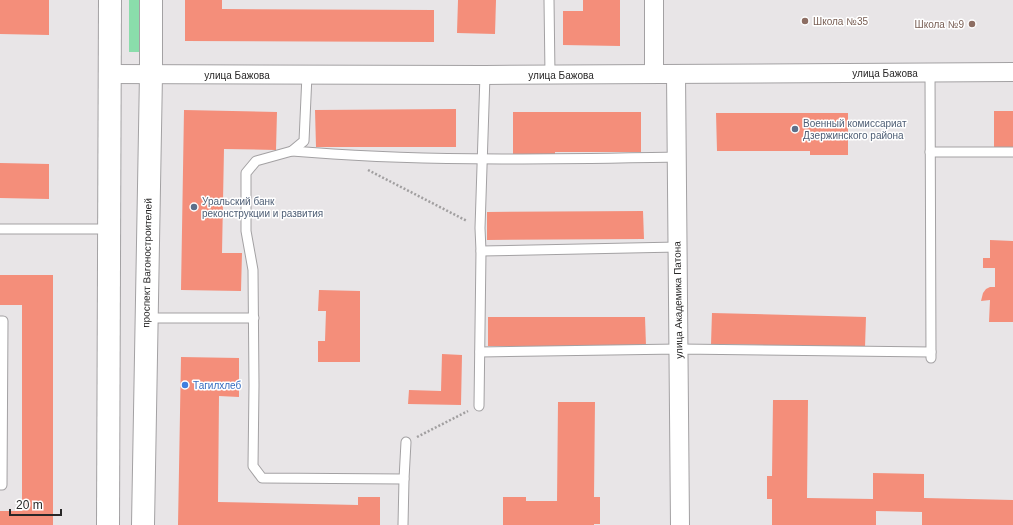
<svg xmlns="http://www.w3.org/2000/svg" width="1013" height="525" viewBox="0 0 1013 525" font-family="Helvetica,sans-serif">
<rect width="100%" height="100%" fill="#e8e5e7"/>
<rect fill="#8addab" x="129" y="0" width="16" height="52"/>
<g fill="#f48e7a">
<polygon points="0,0 49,0 49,35 0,34"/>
<polygon points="185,0 222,0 222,9 434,10 434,42 185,41"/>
<polygon points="458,0 496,0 495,34 457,33"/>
<polygon points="583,0 620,0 620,46 563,45 563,11 583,11"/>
<polygon points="456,109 456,147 316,147 315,110"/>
<polygon points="184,110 277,112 276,150 224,149 222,253 242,253 241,291 181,290"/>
<rect x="994" y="111" width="19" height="37"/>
<polygon points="513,112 641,112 641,152 555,152 555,154 513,154"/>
<polygon points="716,113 848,113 848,155 810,155 810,151 717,151"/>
<polygon points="0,163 49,164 49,199 0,198"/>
<polygon points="643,211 644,239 487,240 487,212"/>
<polygon points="990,240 1013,241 1013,322 989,322 990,300 981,301 983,293 986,289 990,287 995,287 995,268 983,268 983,258 990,258"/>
<polygon points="0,275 53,275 53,525 0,525 0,511 22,511 22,305 0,305"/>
<polygon points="319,290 360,291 360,362 318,362 318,341 325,341 326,311 318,311"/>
<polygon points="712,313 866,317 865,347 711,344"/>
<polygon points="488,317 645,317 646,346 488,346"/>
<polygon points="442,354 462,355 461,405 408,404 409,390 441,391"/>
<polygon points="181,357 239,358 239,397 219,396 218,502 358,505 358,497 380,497 380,525 178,525"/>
<polygon points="773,400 808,400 807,498 873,499 873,473 924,474 924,498 1013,500 1013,525 922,525 922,512 876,511 876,525 772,525 772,499 767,499 767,476 772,476"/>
<polygon points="558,402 595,402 594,497 600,497 600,524 594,524 594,525 503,525 503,497 526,497 526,501 557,501"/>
</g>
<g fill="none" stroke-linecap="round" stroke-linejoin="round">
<defs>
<g id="lane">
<polyline points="549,0 550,74"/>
<polyline points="930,73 931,358"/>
<polyline points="307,75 304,141 292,151 256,161 246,173 246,231 253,270 254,385 253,466 262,478 404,479"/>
<path d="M292,151C420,162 549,159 677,157"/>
<polyline points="930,152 1013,152"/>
<polyline points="0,229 109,229"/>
<polyline points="481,251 678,247"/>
<polyline points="147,318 254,318"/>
<polyline points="0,321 3,321 2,485 0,485"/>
<polyline points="480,352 679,349 931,352"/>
<polyline points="479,406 481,251 480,228 485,75"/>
<polyline points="403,525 404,479 406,442"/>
</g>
<g id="street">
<polyline points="654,0 654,74"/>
<polyline points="110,74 485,75 1013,72"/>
<polyline points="676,74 680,525"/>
</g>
<g id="secondary">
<polyline points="108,525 110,0"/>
<polyline points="143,525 151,74 151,0"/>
</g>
</defs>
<use href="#lane" stroke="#a3a1a3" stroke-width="11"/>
<use href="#street" stroke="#a3a1a3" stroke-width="20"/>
<use href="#secondary" stroke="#a3a1a3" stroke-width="24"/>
<g stroke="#a19fa0" stroke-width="2.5" stroke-dasharray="2 2" stroke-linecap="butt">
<polyline points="368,170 467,221"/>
<polyline points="417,437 468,411"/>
</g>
<use href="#lane" stroke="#fff" stroke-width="9"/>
<use href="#street" stroke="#fff" stroke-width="18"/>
<use href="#secondary" stroke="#fff" stroke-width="22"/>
</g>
<g fill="#8d6e63" stroke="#fff" stroke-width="1.5">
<circle cx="805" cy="21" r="4"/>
<circle cx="972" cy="24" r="4"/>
</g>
<g fill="#5c6f8a" stroke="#fff" stroke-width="1.5">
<circle cx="795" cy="129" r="4"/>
<circle cx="194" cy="207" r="4"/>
</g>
<circle fill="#3f7fe0" stroke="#fff" stroke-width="1.5" cx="185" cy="385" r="4"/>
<g text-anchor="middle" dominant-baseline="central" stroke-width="3" stroke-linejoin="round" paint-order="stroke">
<g font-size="10" fill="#785e54" stroke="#fff" text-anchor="start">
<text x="813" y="21">Школа №35</text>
<text x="964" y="24" text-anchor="end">Школа №9</text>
</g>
<g font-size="10" fill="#282727" stroke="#fff">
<text x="885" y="73">улица Бажова</text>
<text x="237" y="75">улица Бажова</text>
<text x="561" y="75">улица Бажова</text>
<text transform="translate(147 263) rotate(-89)">проспект Вагоностроителей</text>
<text transform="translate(678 300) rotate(-91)">улица Академика Патона</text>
</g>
<g font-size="10" fill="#4e5e75" stroke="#fff" text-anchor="start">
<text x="803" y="123">Военный комиссариат<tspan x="803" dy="12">Дзержинского района</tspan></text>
<text x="202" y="201">Уральский банк<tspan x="202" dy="12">реконструкции и развития</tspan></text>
</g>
<g font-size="10" fill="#366cbe" stroke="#fff" text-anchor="start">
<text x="193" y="385">Тагилхлеб</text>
</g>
</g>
<path d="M10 509v6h51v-6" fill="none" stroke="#282727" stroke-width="2"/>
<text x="16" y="509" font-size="12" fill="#282727" stroke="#ffffff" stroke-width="3" paint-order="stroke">20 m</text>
</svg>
